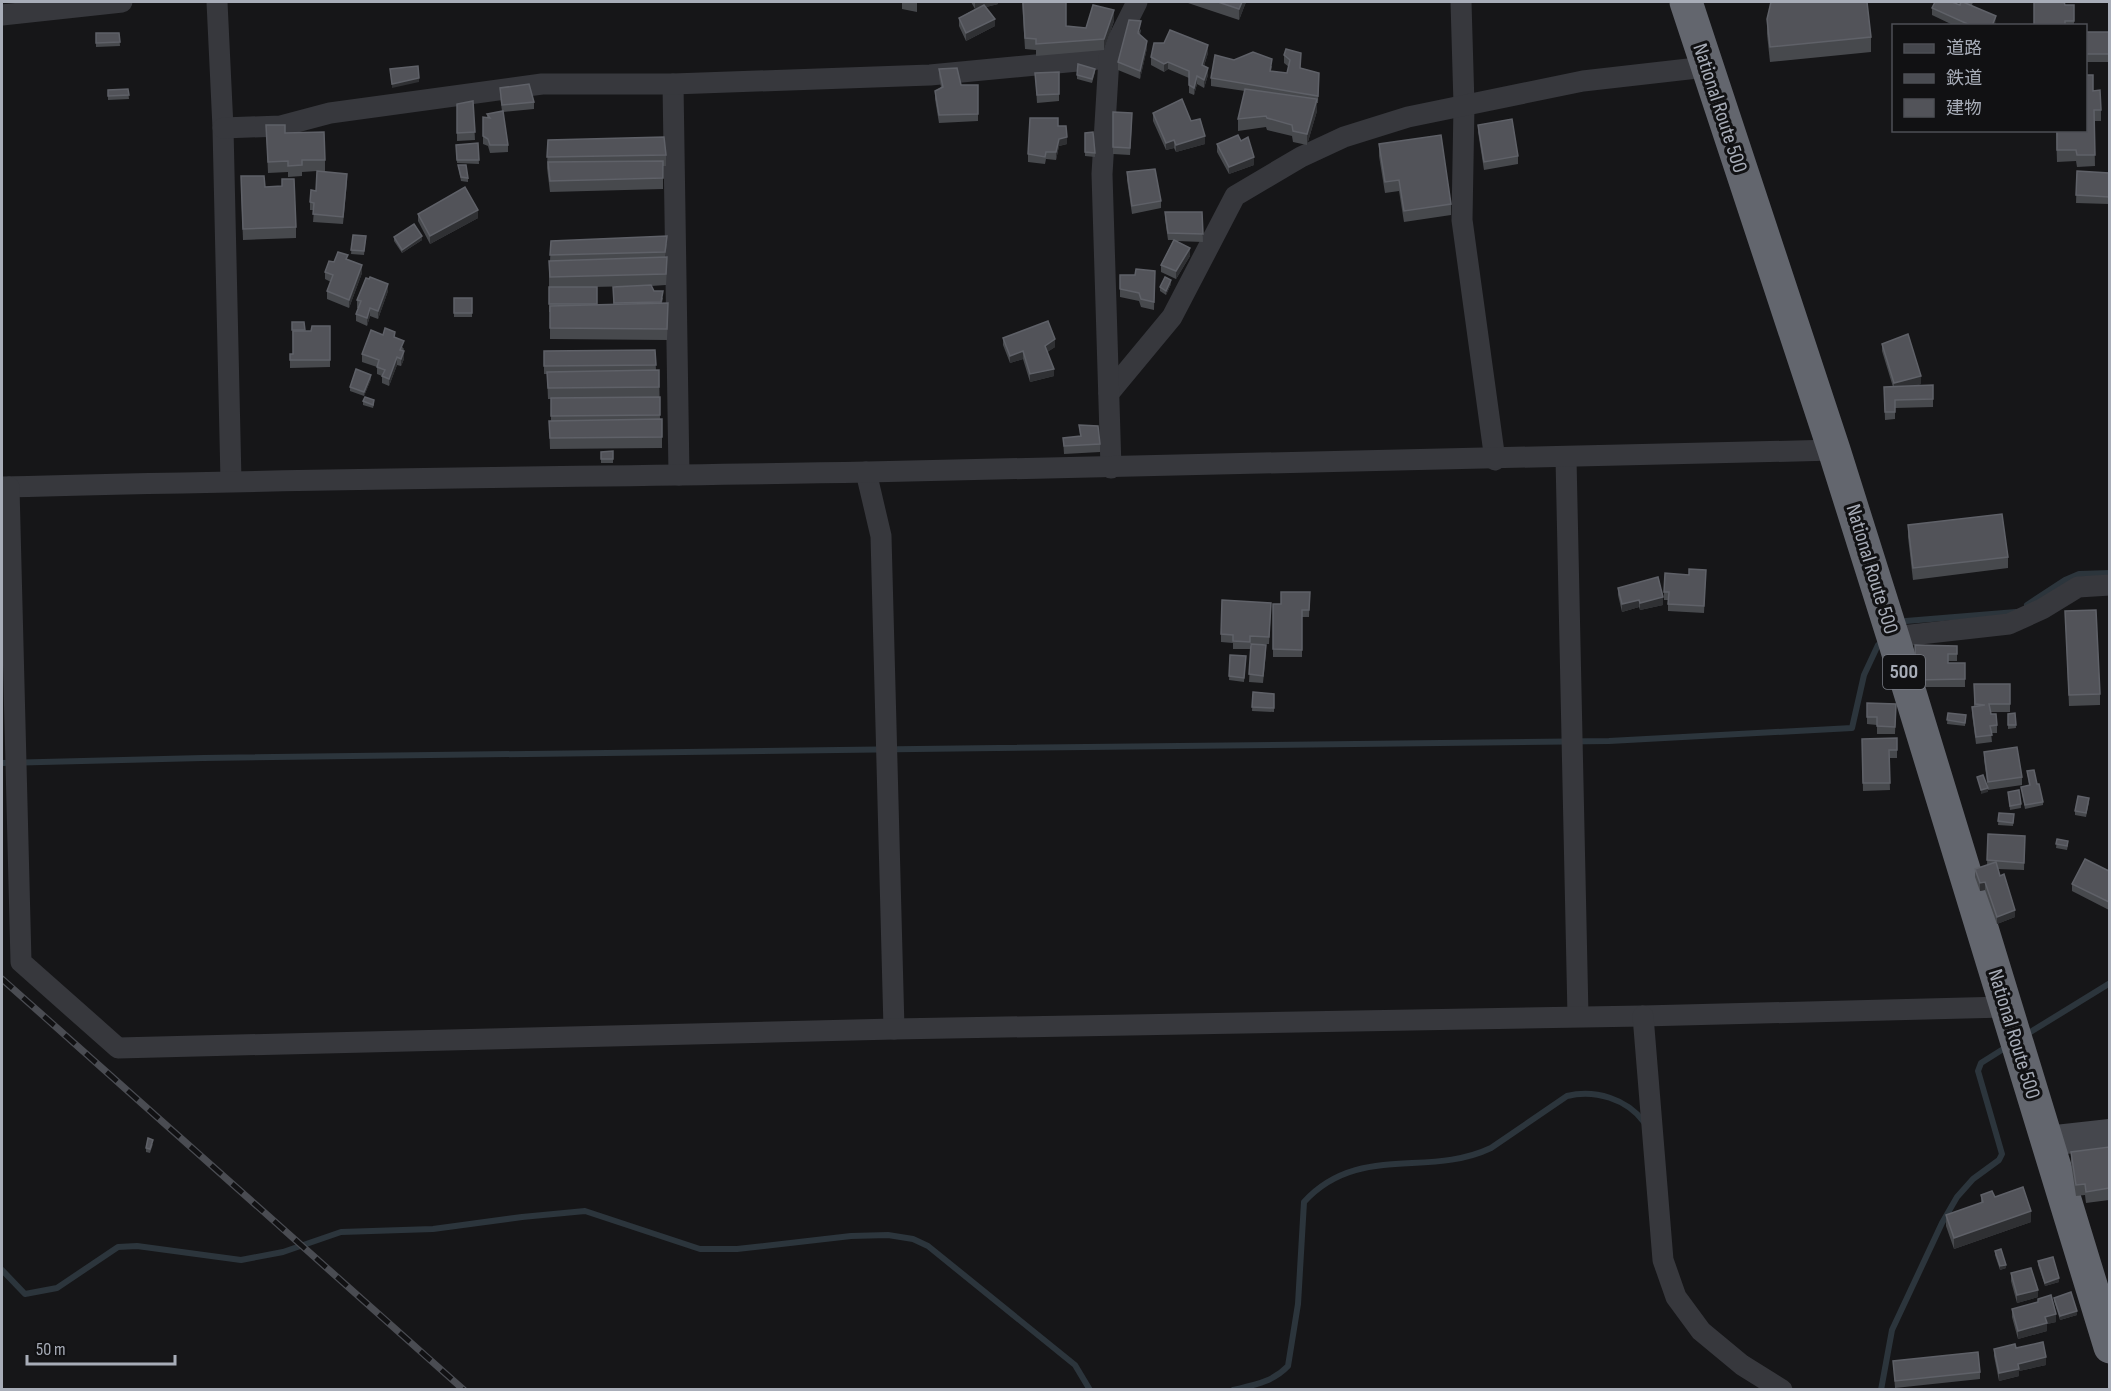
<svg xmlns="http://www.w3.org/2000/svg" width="2111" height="1391" viewBox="0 0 2111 1391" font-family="'Sofia Sans Condensed','Noto Sans JP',sans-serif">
<rect width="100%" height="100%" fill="#161618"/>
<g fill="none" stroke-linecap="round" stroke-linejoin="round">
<g stroke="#2c353c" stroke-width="6">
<polyline points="2027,605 2065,580 2079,574 2110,573"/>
<polyline points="1906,621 2016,612"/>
<polyline points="2,763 203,758 916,749 1609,741 1852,728 1864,675 1878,645"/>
<polyline points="2024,1036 2110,983"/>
<polyline points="2,1270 25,1294 57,1288 118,1247 137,1246 241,1260 283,1252 341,1232 433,1229 522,1217 585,1211 700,1249 737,1249 851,1236 888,1235 913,1239 928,1246 1075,1365 1090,1390"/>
<path d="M1233,1390C1254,1385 1273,1382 1288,1366L1298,1304L1304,1202C1358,1143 1428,1178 1491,1148L1567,1096C1595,1089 1627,1099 1644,1122"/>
<polyline points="1881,1390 1892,1330 1942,1223 1957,1197 1973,1179 1999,1160 2002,1154 1978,1071 1981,1063 2008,1046"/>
</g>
<g stroke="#37383d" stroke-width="21">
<polyline points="217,2 223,128 231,481"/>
<polyline points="1461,2 1464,105 1462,220 1495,460"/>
<polyline points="2,15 122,2"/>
<polyline points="673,84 679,475"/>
<polyline points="223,128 281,126 330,113 542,84 673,84 930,75 1109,58"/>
<polyline points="1109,393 1172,317 1235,196 1301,157 1344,137 1408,117 1583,81 1706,67"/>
<polyline points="1566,458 1578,1016"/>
<polyline points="1111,468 1102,174 1109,58 1137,2"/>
<polyline points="866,472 881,536 894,1029"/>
<path d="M2,487C290,479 579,477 867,472C1190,467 1512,459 1834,450"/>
<polyline points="9,487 21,962 118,1048 894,1029 1643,1016 2005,1007"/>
<polyline points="1893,637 2009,624 2042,609 2078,587 2110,585"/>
<polyline points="1643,1016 1663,1260 1676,1297 1701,1331 1742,1365 1782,1390"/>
</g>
<polyline stroke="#45474d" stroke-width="30" points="2047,1141 2110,1134"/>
<polyline stroke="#63666e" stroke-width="33" points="1686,2 1834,450 1893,637 2110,1347"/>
<defs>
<polyline id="rail" points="2,979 464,1390"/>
</defs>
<use href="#rail" stroke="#4a4c52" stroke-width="7"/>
<use href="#rail" stroke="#111113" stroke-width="4.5" stroke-dasharray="14" stroke-linecap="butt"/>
</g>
<g fill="#47494d" fill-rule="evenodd">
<polygon points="902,2 917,2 917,12 902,9"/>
<polygon points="971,2 998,2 998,4 986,7 995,26 966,41 959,26 959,18 975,9"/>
<polygon points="1022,2 1066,26 1086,28 1114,21 1104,50 1036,56 1036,50 1025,49"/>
<polygon points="1185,2 1246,2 1239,20"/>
<polygon points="1954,2 1973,2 1972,5 1996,24 1995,26 1955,26 1932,15 1932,8 1960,5 1960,4"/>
<polygon points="2065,5 2074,5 2074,26 2034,26"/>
<polygon points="1767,19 1871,37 1871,52 1770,62 1767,34"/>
<polygon points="1141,29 1140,35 1147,48 1140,79 1118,70 1118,62"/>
<rect x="2085" y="32" width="24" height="30"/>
<polygon points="96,33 119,33 120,46 96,47"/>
<polygon points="1208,53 1204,66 1208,75 1204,88 1197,84 1194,95 1189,93 1189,78 1168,69 1164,72 1151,65 1151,57"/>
<polygon points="1284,55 1301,68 1319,73 1318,103 1317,103 1317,111 1307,145 1293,142 1292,136 1267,130 1266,127 1238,131 1238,119 1245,91 1211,86 1211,78 1272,66 1271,71 1287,73 1289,67 1284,63"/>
<polygon points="939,69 961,85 978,85 978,121 939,123 935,99 935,91 941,87 939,77"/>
<polygon points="1059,72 1059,101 1037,103 1035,73"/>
<polygon points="1095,72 1092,83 1077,79 1077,75"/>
<polygon points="500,88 534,102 534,109 503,112 508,145 508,152 490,153 488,146 483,144 483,117 487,118 487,114 502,111 500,96"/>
<polygon points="128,89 129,99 108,100 108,90"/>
<polygon points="2093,91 2101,110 2101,121 2094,121 2095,166 2077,167 2076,161 2057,162 2056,130 2085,130"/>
<polygon points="473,101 475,140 457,141 457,104"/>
<polygon points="1113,112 1132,121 1130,155 1113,154"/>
<polygon points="1153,113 1191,121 1205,144 1176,152 1174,148 1166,150 1153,121"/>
<polygon points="266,125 285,133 325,160 325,171 318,171 347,182 343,224 313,222 314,210 310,210 310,202 316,191 317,171 302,172 302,176 288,177 288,172 268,173"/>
<polygon points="1478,125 1518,156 1518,164 1484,170 1478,132"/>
<polygon points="1058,126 1067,144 1059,146 1056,160 1046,159 1045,164 1028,162 1028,154"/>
<polygon points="1085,133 1095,153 1095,157 1085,156"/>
<polygon points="548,140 666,155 666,166 663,166 663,189 550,192 547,168"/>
<polygon points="478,143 479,164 457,163 456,149"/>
<polygon points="1217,144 1254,165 1229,174 1217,152"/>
<polygon points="1379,144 1451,204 1451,215 1404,222 1399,191 1385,193 1379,156"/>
<polygon points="458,165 468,178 468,182 461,181"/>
<polygon points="2077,171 2109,173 2109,204 2076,203"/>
<polygon points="1127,172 1161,201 1161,208 1132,214 1127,180"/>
<polygon points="265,187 296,227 296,238 243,240 241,188"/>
<polygon points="1165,212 1202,212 1203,242 1176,241 1190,256 1176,279 1161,272 1161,265 1173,240 1168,240 1165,219"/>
<polygon points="418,214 478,218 430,244 418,221"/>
<polygon points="353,235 366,236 364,255 351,254"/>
<polygon points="394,237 422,240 402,253 394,241"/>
<path d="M551,241L667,244L665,257L667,268L666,285L651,286L654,291L663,298L662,303L668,314L667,340L550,339V312H549V261H550ZM637,286L613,287V304L597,305L592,287Z"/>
<polygon points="348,260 362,273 349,308 327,299 327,291 331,282 325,279 325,272 334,262"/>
<polygon points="1155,271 1154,310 1141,307 1139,301 1120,297 1120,275 1135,275"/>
<polygon points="1171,284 1166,295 1160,291 1160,287"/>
<polygon points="388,291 378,319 370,316 367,326 356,321 356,314 358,308 357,308 357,300"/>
<rect x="454" y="298" width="18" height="19"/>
<polygon points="292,322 305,331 311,331 330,326 330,367 290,368 290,354 293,354"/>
<polygon points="383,335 395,338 404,349 403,351 404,359 401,366 397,365 389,386 382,383 382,376 377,374 377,367 362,362 362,354"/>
<polygon points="1003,338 1055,347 1047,352 1054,376 1030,382 1023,359 1010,363 1003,345"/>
<polygon points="1882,344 1921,384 1914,386 1933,385 1933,407 1895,408 1895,419 1885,420 1884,387 1893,387 1882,351"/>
<polygon points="655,350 656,370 659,370 660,419 662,419 662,448 550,449 549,421 551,421 551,399 548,399 547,374 544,374 544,351"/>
<polygon points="371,379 364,396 350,391 350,387"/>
<polygon points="363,401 374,404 373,408 363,405"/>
<polygon points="1079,425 1100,444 1100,452 1064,454 1063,438 1080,436"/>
<polygon points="613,451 613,463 601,463 601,452"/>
<polygon points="1908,525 2008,557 2008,568 1913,580 1908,537"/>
<polygon points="1706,570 1704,613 1668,611 1668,600 1664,600 1664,592 1689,575"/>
<polygon points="1618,588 1663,605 1640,610 1639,607 1622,612 1618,595"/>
<polygon points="1310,592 1309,617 1302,617 1302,657 1273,657 1273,604 1281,604"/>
<polygon points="1271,610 1269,644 1254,644 1266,652 1263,683 1249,682 1251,644 1250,644 1250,649 1233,649 1233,643 1221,642 1221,634"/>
<polygon points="2065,611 2100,694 2100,705 2069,706"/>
<polygon points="1915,645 1957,646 1957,661 1948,661 1948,663 1965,663 1965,687 1916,687"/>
<polygon points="1230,655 1246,656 1244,682 1229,680"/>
<polygon points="1974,684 2010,684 2010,712 1991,712 1991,714 1997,725 1997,733 1991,733 1992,742 1976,744 1972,714 1972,707 1974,706"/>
<polygon points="1253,692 1274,694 1274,712 1252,711"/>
<polygon points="1867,703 1896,704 1895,734 1877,734 1877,725 1867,724"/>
<polygon points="1948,713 1966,715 1965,726 1947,724"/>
<polygon points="2015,713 2016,728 2008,729 2008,714"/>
<polygon points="1897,738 1897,758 1889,758 1890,790 1863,791 1862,739"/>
<polygon points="1984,752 2022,777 2022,785 1988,790 1984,759"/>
<polygon points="2027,771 2037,784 2043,802 2043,805 2025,809 2021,787 2029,785"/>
<polygon points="2008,792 2021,804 2021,808 2010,810"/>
<polygon points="2089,802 2086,817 2075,815 2075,811"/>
<polygon points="1999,813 2014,814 2013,826 1998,825"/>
<polygon points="1988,834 2025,836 2024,870 1998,869 2000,876 2015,917 1997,924 1985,890 1980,891 1975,877 1975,869 1987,865"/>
<polygon points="2057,839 2068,845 2067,850 2056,848"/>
<polygon points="2109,871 2109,910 2072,891 2072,884"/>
<polygon points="153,1144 150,1153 146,1152 146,1148"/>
<polygon points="2109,1147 2109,1200 2086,1203 2085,1195 2076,1196 2071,1163 2071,1152"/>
<polygon points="1981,1195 1995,1197 2031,1222 1954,1249 1946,1226 1946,1215 1981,1203"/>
<polygon points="1995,1251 2006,1268 2000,1270 1995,1255"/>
<polygon points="2038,1261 2059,1282 2045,1286 2038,1265"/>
<polygon points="2011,1273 2038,1297 2017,1303 2011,1281"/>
<polygon points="2054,1298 2077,1315 2060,1320 2054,1301"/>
<polygon points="2038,1299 2056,1322 2047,1324 2047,1331 2018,1339 2012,1317 2012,1309 2038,1302"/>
<polygon points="2016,1348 2046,1365 2019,1371 2019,1376 1999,1381 1994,1356 1994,1349"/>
<polygon points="1893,1361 1980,1372 1980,1379 1895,1388"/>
</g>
<g fill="#2f3033">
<polygon points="980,2 998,2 998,4 975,10 975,3"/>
<polygon points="1242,2 1246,2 1239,20 1239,9"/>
<polygon points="1114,10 1114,21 1104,50 1104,39"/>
<polygon points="1996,16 1995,26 1992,26"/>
<polygon points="995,19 995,26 966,41 966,33"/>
<polygon points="1147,41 1147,48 1140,79 1140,71"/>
<polygon points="1208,45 1208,53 1202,72 1202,65"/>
<polygon points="1168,62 1168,69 1164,72 1164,64"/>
<polygon points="1208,68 1208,75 1204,88 1204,80"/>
<polygon points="1197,76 1197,84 1194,95 1194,88"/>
<polygon points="419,78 419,82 392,88 392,84"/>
<polygon points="1317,99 1317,111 1307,145 1307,134"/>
<polygon points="1205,136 1205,144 1176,152 1176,145"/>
<polygon points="1067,137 1067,144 1059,146 1056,160 1056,152 1059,139"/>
<polygon points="1174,140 1174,148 1166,150 1166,143"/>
<polygon points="1254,157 1254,165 1229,174 1229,167"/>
<polygon points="478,210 478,218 430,244 430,236"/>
<polygon points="422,236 422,240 402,253 402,250"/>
<polygon points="1190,248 1190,256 1176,279 1176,271"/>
<polygon points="362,265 362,273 349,308 349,300"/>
<polygon points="1171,280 1171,284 1166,295 1166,291"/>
<polygon points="388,284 388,291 378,319 378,311"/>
<polygon points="370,308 370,316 367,326 367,318"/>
<polygon points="1055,339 1055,347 1045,354 1045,346"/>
<polygon points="404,351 404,359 401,366 401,359"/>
<polygon points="1023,351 1023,359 1010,363 1010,356"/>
<polygon points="397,357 397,365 389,386 389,379"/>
<polygon points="1054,369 1054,376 1030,382 1030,374"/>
<polygon points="371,375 371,379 364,396 364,392"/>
<polygon points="1921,376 1921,384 1894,391 1894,383"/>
<polygon points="1663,597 1663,605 1640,610 1640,603"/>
<polygon points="1639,600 1639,607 1622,612 1622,604"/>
<polygon points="1988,788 1988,792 1981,794 1981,790"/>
<polygon points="1985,882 1985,890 1980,891 1980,883"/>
<polygon points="2015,910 2015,917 1997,924 1997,917"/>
<polygon points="2031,1211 2031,1222 1954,1249 1954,1238"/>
<polygon points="2006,1265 2006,1268 2000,1270 2000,1266"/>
<polygon points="2059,1278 2059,1282 2045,1286 2045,1283"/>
<polygon points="2038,1290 2038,1297 2017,1303 2017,1295"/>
<polygon points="2077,1311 2077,1315 2060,1320 2060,1316"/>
<polygon points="2056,1314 2056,1322 2047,1324 2047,1331 2018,1339 2018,1331 2045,1317"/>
<polygon points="2046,1357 2046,1365 2019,1371 2019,1376 1999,1381 1999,1373 2018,1364"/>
</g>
<g fill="#525359" stroke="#5f6168" stroke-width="1.5">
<polygon points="1023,2 1066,2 1066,26 1086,28 1093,5 1114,10 1104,39 1036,44 1036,39 1025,38"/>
<polygon points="1218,2 1242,2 1239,9"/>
<polygon points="1771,2 1867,2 1871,37 1770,47 1767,19"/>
<polygon points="1935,2 1952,2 1960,5 1961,2 1963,2 1996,16 1992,26 1972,26 1932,8"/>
<polygon points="2034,2 2064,2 2065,5 2074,5 2074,21 2065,21 2065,26 2034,26"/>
<polygon points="984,5 995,19 966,33 959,18"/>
<polygon points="1129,20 1141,21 1138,33 1147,41 1140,71 1118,62"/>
<polygon points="1170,30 1208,45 1202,65 1208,68 1204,80 1197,76 1194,88 1189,85 1189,71 1168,62 1164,64 1151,57 1154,43 1164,43"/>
<rect x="2085" y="32" width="24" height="22"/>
<polygon points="96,33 119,33 120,42 96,43"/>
<polygon points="1286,49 1301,53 1300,68 1319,73 1318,96 1211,78 1215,55 1234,60 1253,52 1272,59 1270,71 1287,73 1290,60 1284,55"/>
<polygon points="1078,64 1095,69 1092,79 1077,75"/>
<polygon points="418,66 419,78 392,84 390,69"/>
<polygon points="957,68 961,85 978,85 978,114 939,115 935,91 943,87 939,69"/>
<polygon points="1059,72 1059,94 1037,95 1035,73"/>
<polygon points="2085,75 2093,75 2093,91 2100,90 2101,110 2094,110 2095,155 2077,155 2076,150 2057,150 2057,130 2085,130"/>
<polygon points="529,84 534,102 502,105 500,88"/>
<polygon points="128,89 129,95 108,96 108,90"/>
<polygon points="1245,89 1317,99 1307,134 1293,131 1292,125 1267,118 1266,116 1238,119"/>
<polygon points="1182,99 1191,121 1200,119 1205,136 1176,145 1174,140 1166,143 1153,113"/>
<polygon points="473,101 475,132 457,133 457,104"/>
<polygon points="503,111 508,145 490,145 488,139 483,136 483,117 490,118 487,114"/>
<polygon points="1113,112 1132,113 1130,148 1113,147"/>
<polygon points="1030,118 1058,118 1058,126 1066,126 1067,137 1059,139 1056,152 1046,152 1045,157 1028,154"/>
<polygon points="1512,119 1518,156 1484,162 1478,125"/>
<polygon points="266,125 285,125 285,133 324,132 325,160 302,160 302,165 288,166 288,161 268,162"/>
<polygon points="1093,132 1095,153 1085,152 1085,133"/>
<polygon points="1238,135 1241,141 1248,137 1254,157 1229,167 1217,144"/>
<polygon points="1441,135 1451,204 1404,211 1399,180 1385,182 1379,144"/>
<polygon points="664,137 666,155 547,157 548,140"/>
<polygon points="478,143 479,160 457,160 456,145"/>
<polygon points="663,161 663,178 550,181 548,162"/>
<polygon points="458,165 466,165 468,178 461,177"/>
<polygon points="1155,169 1161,201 1132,206 1127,172"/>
<polygon points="317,171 347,174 343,217 313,214 314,203 310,202 311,190 316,191"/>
<polygon points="2077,171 2109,173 2109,197 2076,195"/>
<polygon points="241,176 264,176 265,187 282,186 282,179 294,179 296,227 243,229"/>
<polygon points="465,187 478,210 430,236 418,214"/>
<polygon points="1165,212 1202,212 1203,234 1168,233"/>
<polygon points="414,224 422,236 402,250 394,237"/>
<polygon points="353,235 366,236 364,251 351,250"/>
<polygon points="667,236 665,252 550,255 551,241"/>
<polygon points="1174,240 1190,248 1176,271 1161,265"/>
<polygon points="338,252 348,255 346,259 362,265 349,300 327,291 333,275 325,272 329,261 334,262"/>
<polygon points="667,257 666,274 550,277 549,261"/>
<polygon points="1136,269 1155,271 1154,302 1141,299 1139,293 1120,289 1120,275 1135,275"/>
<polygon points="370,277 388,284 378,311 370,308 367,318 356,314 361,301 357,300 366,278 369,279"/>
<polygon points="1165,277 1171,280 1166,291 1160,287"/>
<polygon points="651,285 654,291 663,291 661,302 614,303 613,287"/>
<rect x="549" y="287" width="48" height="17"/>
<rect x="454" y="298" width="18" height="15"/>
<polygon points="668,303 667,329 550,328 550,306"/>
<polygon points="1048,321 1055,339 1045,346 1054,369 1030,374 1023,351 1010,356 1003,338"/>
<polygon points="292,322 304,322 305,330 292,330"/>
<polygon points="312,326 330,326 330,360 290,360 290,354 293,354 293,331 311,331"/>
<polygon points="385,328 395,332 394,337 404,341 400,350 404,351 401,359 397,357 389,379 382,376 385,370 377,367 379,360 362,354 371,330 383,335"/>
<polygon points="1908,334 1921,376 1894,383 1882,344"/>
<polygon points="655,350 656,365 544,366 544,351"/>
<polygon points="356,369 371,375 364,392 350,387"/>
<polygon points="659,370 659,387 548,388 547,372"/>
<polygon points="1933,385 1933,399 1895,400 1895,412 1885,412 1884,387"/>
<polygon points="365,397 374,400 373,405 363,401"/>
<polygon points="660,397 660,415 551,416 551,398"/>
<polygon points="662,419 662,437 550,438 549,421"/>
<polygon points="1079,425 1098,426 1100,444 1064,446 1063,438 1081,436"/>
<polygon points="613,451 613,459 601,459 601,452"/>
<polygon points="2002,514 2008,557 1913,568 1908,525"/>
<polygon points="1689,569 1706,570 1704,606 1668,604 1669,592 1664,592 1665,573 1689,575"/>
<polygon points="1658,577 1663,597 1640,603 1639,600 1622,604 1618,588"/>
<polygon points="1281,592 1310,592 1309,610 1302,610 1302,650 1273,649 1273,604 1281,604"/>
<polygon points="1222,600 1271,603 1269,637 1250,636 1250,642 1233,641 1233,635 1221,634"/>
<polygon points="2096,610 2100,694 2069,695 2065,611"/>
<polygon points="1251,644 1266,645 1263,676 1249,674"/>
<polygon points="1915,645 1957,646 1957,654 1948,654 1948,663 1965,663 1965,679 1916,680"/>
<polygon points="1230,655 1246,656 1244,678 1229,676"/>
<polygon points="1974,684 2010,684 2010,704 1989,704 1991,714 1996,714 1997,725 1990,726 1992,735 1976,737 1972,707 1985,705 1975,704"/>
<polygon points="1253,692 1274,694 1274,708 1252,707"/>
<polygon points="1867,703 1896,704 1895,727 1877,726 1877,717 1867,717"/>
<polygon points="1948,713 1966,715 1965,723 1947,720"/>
<polygon points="2015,713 2016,725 2008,725 2008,714"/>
<polygon points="1897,738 1897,750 1889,750 1890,783 1863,783 1862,739"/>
<polygon points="2017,747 2022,777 1988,782 1984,752"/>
<polygon points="2034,770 2037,784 2039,784 2043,802 2025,805 2021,787 2030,785 2027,771"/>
<polygon points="1983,775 1988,788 1981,790 1977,777"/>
<polygon points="2019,790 2021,804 2010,806 2008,792"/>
<polygon points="2078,796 2089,798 2086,813 2075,811"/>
<polygon points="1999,813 2014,814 2013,823 1998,821"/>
<polygon points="1988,834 2025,836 2024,863 1987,860"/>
<polygon points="2057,839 2068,841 2067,846 2056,844"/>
<polygon points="2085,859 2109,871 2109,902 2072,884"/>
<polygon points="1996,862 2000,876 2004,874 2015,910 1997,917 1985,882 1980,883 1975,869"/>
<polygon points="148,1138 153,1140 150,1149 146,1148"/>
<polygon points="2109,1147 2109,1188 2086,1192 2085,1184 2076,1185 2071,1152"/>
<polygon points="2023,1187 2031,1211 1954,1238 1946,1215 1983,1202 1981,1195 1992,1191 1995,1197"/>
<polygon points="2001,1249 2006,1265 2000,1266 1995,1251"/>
<polygon points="2053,1257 2059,1278 2045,1283 2038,1261"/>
<polygon points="2031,1268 2038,1290 2017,1295 2011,1273"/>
<polygon points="2071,1292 2077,1311 2060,1316 2054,1298"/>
<polygon points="2051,1295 2056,1314 2045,1317 2047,1323 2018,1331 2012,1309 2038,1302 2038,1299"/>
<polygon points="2043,1342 2046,1357 2018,1364 2019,1369 1999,1373 1994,1349 2015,1344 2016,1348"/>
<polygon points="1978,1352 1980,1372 1895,1381 1893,1361"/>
</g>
<g text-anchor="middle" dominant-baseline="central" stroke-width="6" stroke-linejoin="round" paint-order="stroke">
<rect fill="#111113" stroke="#7b7e86" stroke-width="1.5" x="1883" y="655" width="42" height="34" rx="4.5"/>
<g font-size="20" font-weight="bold" fill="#a8adb8">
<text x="1904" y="672">500</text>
</g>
<g font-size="21" fill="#a8adb8" stroke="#111113">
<text transform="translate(1720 108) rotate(72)">National Route 500</text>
<text transform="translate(1872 569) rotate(73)">National Route 500</text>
<text transform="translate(2014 1034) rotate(73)">National Route 500</text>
</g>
</g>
<rect width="2111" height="1391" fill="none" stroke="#a8adb8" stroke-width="6"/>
<rect x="1892" y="24" width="195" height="108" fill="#111113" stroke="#4d4f55" stroke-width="1.5"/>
<rect x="1904" y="44" width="30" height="9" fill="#45474d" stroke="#4d4f55" stroke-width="1.5"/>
<text x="1946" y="54" font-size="18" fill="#a8adb8">道路</text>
<rect x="1904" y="74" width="30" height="9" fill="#4a4c52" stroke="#4d4f55" stroke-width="1.5"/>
<text x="1946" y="84" font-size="18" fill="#a8adb8">鉄道</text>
<rect x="1904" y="99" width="30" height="18" fill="#525359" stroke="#4d4f55" stroke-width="1.5"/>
<text x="1946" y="114" font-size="18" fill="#a8adb8">建物</text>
<path d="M27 1355v9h148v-9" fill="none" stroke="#a8adb8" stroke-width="3"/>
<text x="36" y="1355" font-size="18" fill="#a8adb8" stroke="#111113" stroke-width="4.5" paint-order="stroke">50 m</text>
</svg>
